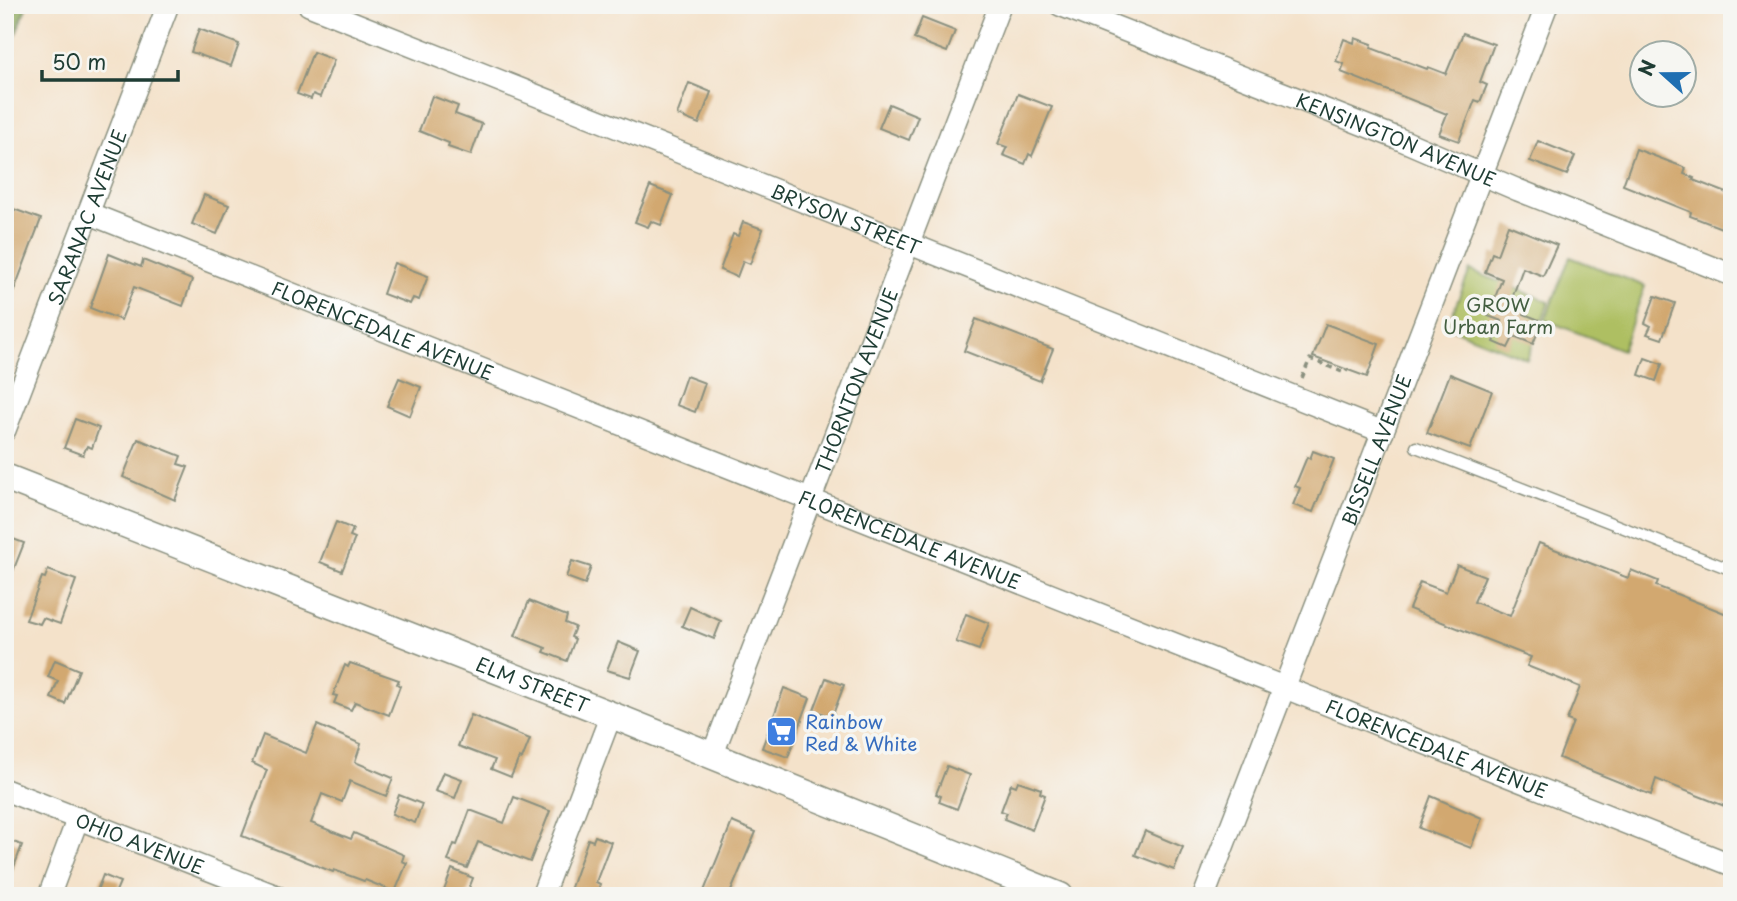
<svg xmlns="http://www.w3.org/2000/svg" width="1737" height="901" viewBox="0 0 1737 901" font-family="'Playpen Sans',sans-serif">
<rect width="100%" height="100%" fill="#f6f6f2"/>
<filter id="ink" filterUnits="userSpaceOnUse"><feTurbulence type="fractalNoise" baseFrequency=".0143" numOctaves="2"/><feDisplacementMap in="SourceGraphic" scale="14" xChannelSelector="R" yChannelSelector="G"/><feConvolveMatrix kernelMatrix="1 2 1 2 8 2 1 2 1" color-interpolation-filters="sRGB"/></filter>
<filter id="wash" filterUnits="userSpaceOnUse"><feTurbulence type="fractalNoise" baseFrequency=".00686" numOctaves="4" result="noise"/><feDisplacementMap in="SourceGraphic" scale="28" xChannelSelector="R" yChannelSelector="G"/><feGaussianBlur stdDeviation="1.57" result="paint"/><feColorMatrix in="noise" values="0 0 0 0 0 0 0 0 0 0 0 0 0 0 0 0 0 1.4 0 .05"/><feComposite in="paint" operator="in"/></filter>
<g filter="url(#wash)">
<rect width="100%" height="100%" fill="#f4e2ca"/>
<g fill="#aebf62" stroke="#667e4b" stroke-width="2">
<polygon points="1570,257 1645,286 1622,350 1545,320"/>
<polygon points="1470,270 1549,302 1527,359 1447,327"/>
</g>
<polygon fill="#8aa658" stroke="#547246" stroke-width="2" points="5,5 27,5 5,63"/>
<g id="blocks">
<g fill="#d2a86f">
<polygon points="922,18 955,31 947,52 914,39"/>
<polygon points="199,29 239,44 231,66 191,52"/>
<polygon points="1463,33 1494,44 1480,82 1487,85 1480,102 1475,100 1459,141 1439,134 1447,114 1341,72 1344,64 1336,61 1344,39 1354,43 1355,38 1372,44 1371,48 1427,69 1428,67 1446,74"/>
<polygon points="313,52 334,60 320,97 313,94 311,99 297,94"/>
<polygon points="689,83 711,92 699,124 677,115"/>
<polygon points="1018,94 1052,107 1032,156 1029,154 1025,164 1003,155 1007,147 998,144"/>
<polygon points="432,96 458,106 455,114 482,124 471,155 448,147 449,143 419,131"/>
<polygon points="889,104 918,116 909,140 879,128"/>
<polygon points="1538,141 1575,156 1567,175 1530,161"/>
<polygon points="1636,149 1686,168 1684,174 1694,178 1693,180 1732,195 1732,232 1690,216 1691,212 1623,185"/>
<polygon points="650,186 673,195 661,225 651,221 648,227 635,222"/>
<polygon points="204,195 229,205 217,234 192,224"/>
<polygon points="8,207 41,219 7,309 5,215"/>
<polygon points="743,222 763,229 750,264 743,261 737,277 720,270 733,234 738,236"/>
<polygon points="1508,225 1557,245 1543,276 1523,268 1512,298 1528,304 1524,314 1542,321 1533,344 1514,336 1508,348 1494,342 1502,321 1488,316 1502,279 1485,272 1492,253 1497,255"/>
<polygon points="109,254 141,267 143,260 192,280 183,306 134,287 121,320 90,308"/>
<polygon points="394,263 428,276 419,300 413,298 410,304 383,294"/>
<polygon points="1655,296 1675,303 1662,339 1647,334 1651,326 1645,323"/>
<polygon points="976,319 1053,349 1040,381 964,351"/>
<polygon points="1326,324 1379,344 1367,377 1313,357"/>
<polygon points="1645,358 1662,364 1656,381 1639,375"/>
<polygon points="1450,374 1492,391 1470,449 1427,433"/>
<polygon points="686,376 705,383 695,412 676,405"/>
<polygon points="399,378 421,387 410,416 387,406"/>
<polygon points="75,419 99,428 92,448 87,446 83,455 64,448"/>
<polygon points="138,439 181,456 178,464 188,467 175,500 123,477"/>
<polygon points="1313,451 1334,459 1313,512 1293,505 1300,488 1295,486 1307,457 1310,459"/>
<polygon points="336,522 353,529 350,536 355,538 342,571 320,562"/>
<polygon points="5,536 24,543 6,589 5,588"/>
<polygon points="1539,543 1628,578 1631,570 1658,581 1656,586 1732,616 1732,809 1656,779 1651,795 1559,758 1573,722 1567,720 1580,687 1527,666 1531,657 1409,609 1420,582 1446,592 1457,565 1485,576 1474,602 1510,616"/>
<polygon points="572,561 591,567 585,584 566,577"/>
<polygon points="48,570 76,580 60,624 43,618 40,624 26,620 42,577 45,578"/>
<polygon points="529,601 567,616 565,623 575,627 571,637 575,639 567,661 544,652 546,648 515,636"/>
<polygon points="690,607 721,621 714,639 682,626"/>
<polygon points="966,614 989,623 979,650 956,642"/>
<polygon points="618,642 640,651 630,677 607,670"/>
<polygon points="55,660 79,670 65,704 51,698 58,681 48,677"/>
<polygon points="350,663 399,680 397,684 400,686 389,715 355,702 351,710 334,703 337,696 333,695 345,665 348,667"/>
<polygon points="826,678 844,685 832,717 814,710"/>
<polygon points="784,688 810,698 788,757 762,748"/>
<polygon points="471,715 530,739 522,759 519,758 511,777 491,769 495,760 458,746"/>
<polygon points="317,725 361,744 355,762 393,778 386,796 350,781 342,802 322,794 311,823 351,839 354,833 404,855 402,861 407,863 395,892 365,880 364,881 334,870 333,872 242,836 267,770 252,763 263,735 306,753"/>
<polygon points="947,766 970,775 957,809 939,802 941,796 936,794"/>
<polygon points="443,772 462,779 455,798 435,791"/>
<polygon points="1018,781 1041,789 1040,793 1045,795 1032,830 1004,819 1007,813 1001,811 1011,784 1016,786"/>
<polygon points="399,795 422,804 415,823 392,814"/>
<polygon points="1431,796 1482,818 1471,848 1419,828"/>
<polygon points="514,797 550,811 530,862 478,842 467,868 448,861 454,844 457,845 470,810 504,823"/>
<polygon points="732,822 756,832 729,896 702,896"/>
<polygon points="1145,831 1183,847 1174,870 1135,855"/>
<polygon points="595,836 611,842 596,882 600,884 596,896 568,896 588,839 593,841"/>
<polygon points="5,839 22,845 7,886 5,885"/>
<polygon points="452,869 473,878 466,896 442,896"/>
<polygon points="103,875 120,882 114,896 95,896"/>
</g>
</g>
</g>
<g filter="url(#ink)">
<use href="#blocks" fill-opacity="0" stroke="#8a907f" stroke-width="2"/>
<g fill="none" stroke-linecap="round" stroke-linejoin="round">
<defs>
<polyline id="service" points="1416,447 1732,570"/>
<g id="minor">
<path id="s1" d="M309,5L1383,432"/>
<path id="s2" d="M1060,5L1397,138L1518,190L1732,275"/>
<path id="s3" d="M88,213L1732,865"/>
<path id="s4" d="M5,430L168,5"/>
<path id="s5" d="M712,756L1000,5"/>
<path id="s6" d="M5,790L276,896"/>
<polyline points="49,896 78,818"/>
<polyline points="542,896 611,715"/>
<path id="s7" d="M1204,896L1547,5"/>
</g>
<g id="tertiary">
<path id="s8" d="M5,477L624,720L1060,896"/>
</g>
</defs>
<use href="#service" stroke="#8a907f" stroke-width="13"/>
<use href="#minor" stroke="#8a907f" stroke-width="24"/>
<use href="#tertiary" stroke="#8a907f" stroke-width="29"/>
<polyline stroke="#8a907f" stroke-width="3.5" stroke-dasharray="5 5" stroke-linecap="butt" points="1302,378 1310,359 1345,373 1347,370"/>
<use href="#service" stroke="#fff" stroke-width="10"/>
<use href="#minor" stroke="#fff" stroke-width="21"/>
<use href="#tertiary" stroke="#fff" stroke-width="26"/>
</g>
</g>
<defs>
<symbol id="supermarket-square" viewBox="-11 -11 22 22"><rect x="-9" y="-9" width="18" height="18" rx="4" fill="#3f7fe0" stroke="#f6f6f2"/><path d="M-6-5.5h2.5l.6 2H6L4.5 2H-2.5L-4.4-4H-6ZM-1.5 3.2a1.3 1.3 0 1 0 .1 0ZM3 3.2a1.3 1.3 0 1 0 .1 0Z" fill="#fff"/></symbol>
</defs>
<g fill-rule="evenodd">
<use href="#supermarket-square" x="764" y="714" width="35" height="35"/>
</g>
<g text-anchor="middle" dominant-baseline="central" stroke-width="7" stroke-linejoin="round" paint-order="stroke">
<g font-size="19" fill="#1f3d34" stroke="#f6f6f2">
<text stroke="none"><textPath href="#s2" startOffset="362">KENSINGTON AVENUE</textPath></text>
<text stroke="none"><textPath href="#s4" startOffset="228">SARANAC AVENUE</textPath></text>
<text stroke="none"><textPath href="#s1" startOffset="578">BRYSON STREET</textPath></text>
<text stroke="none"><textPath href="#s3" startOffset="317">FLORENCEDALE AVENUE</textPath></text>
<text stroke="none"><textPath href="#s5" startOffset="402">THORNTON AVENUE</textPath></text>
<text stroke="none"><textPath href="#s7" startOffset="478">BISSELL AVENUE</textPath></text>
<text stroke="none"><textPath href="#s3" startOffset="884">FLORENCEDALE AVENUE</textPath></text>
<text stroke="none"><textPath href="#s8" startOffset="567">ELM STREET</textPath></text>
<text stroke="none"><textPath href="#s3" startOffset="1451">FLORENCEDALE AVENUE</textPath></text>
<text stroke="none"><textPath href="#s6" startOffset="145">OHIO AVENUE</textPath></text>
</g>
<g font-size="19" fill="#435e40" stroke="#f6f6f2">
<text x="1498" y="304">GROW<tspan x="1498" dy="22">Urban Farm</tspan></text>
</g>
<g font-size="19" fill="#366cbe" stroke="#f6f6f2" text-anchor="start">
<text x="805" y="721">Rainbow<tspan x="805" dy="22">Red &amp; White</tspan></text>
</g>
</g>
<rect width="1737" height="901" fill="none" stroke="#f6f6f2" stroke-width="28"/>
<g transform="translate(1663 74) rotate(291)"><circle r="33" fill="#f6f6f2" stroke="#a0aca6" stroke-width="2"/>
<path d="M0-5L12 26L0 18L-12 26Z" fill="#1f6fb2"/>
<text y="-10" font-size="19" font-weight="bold" text-anchor="middle" fill="#1f3d34">N</text>
</g>
<path d="M42 70v10h136v-10" fill="none" stroke="#1f3d34" stroke-width="3.5"/>
<text x="52" y="70" font-size="21" fill="#1f3d34" stroke="#f6f6f2" stroke-width="5" paint-order="stroke">50 m</text>
</svg>
